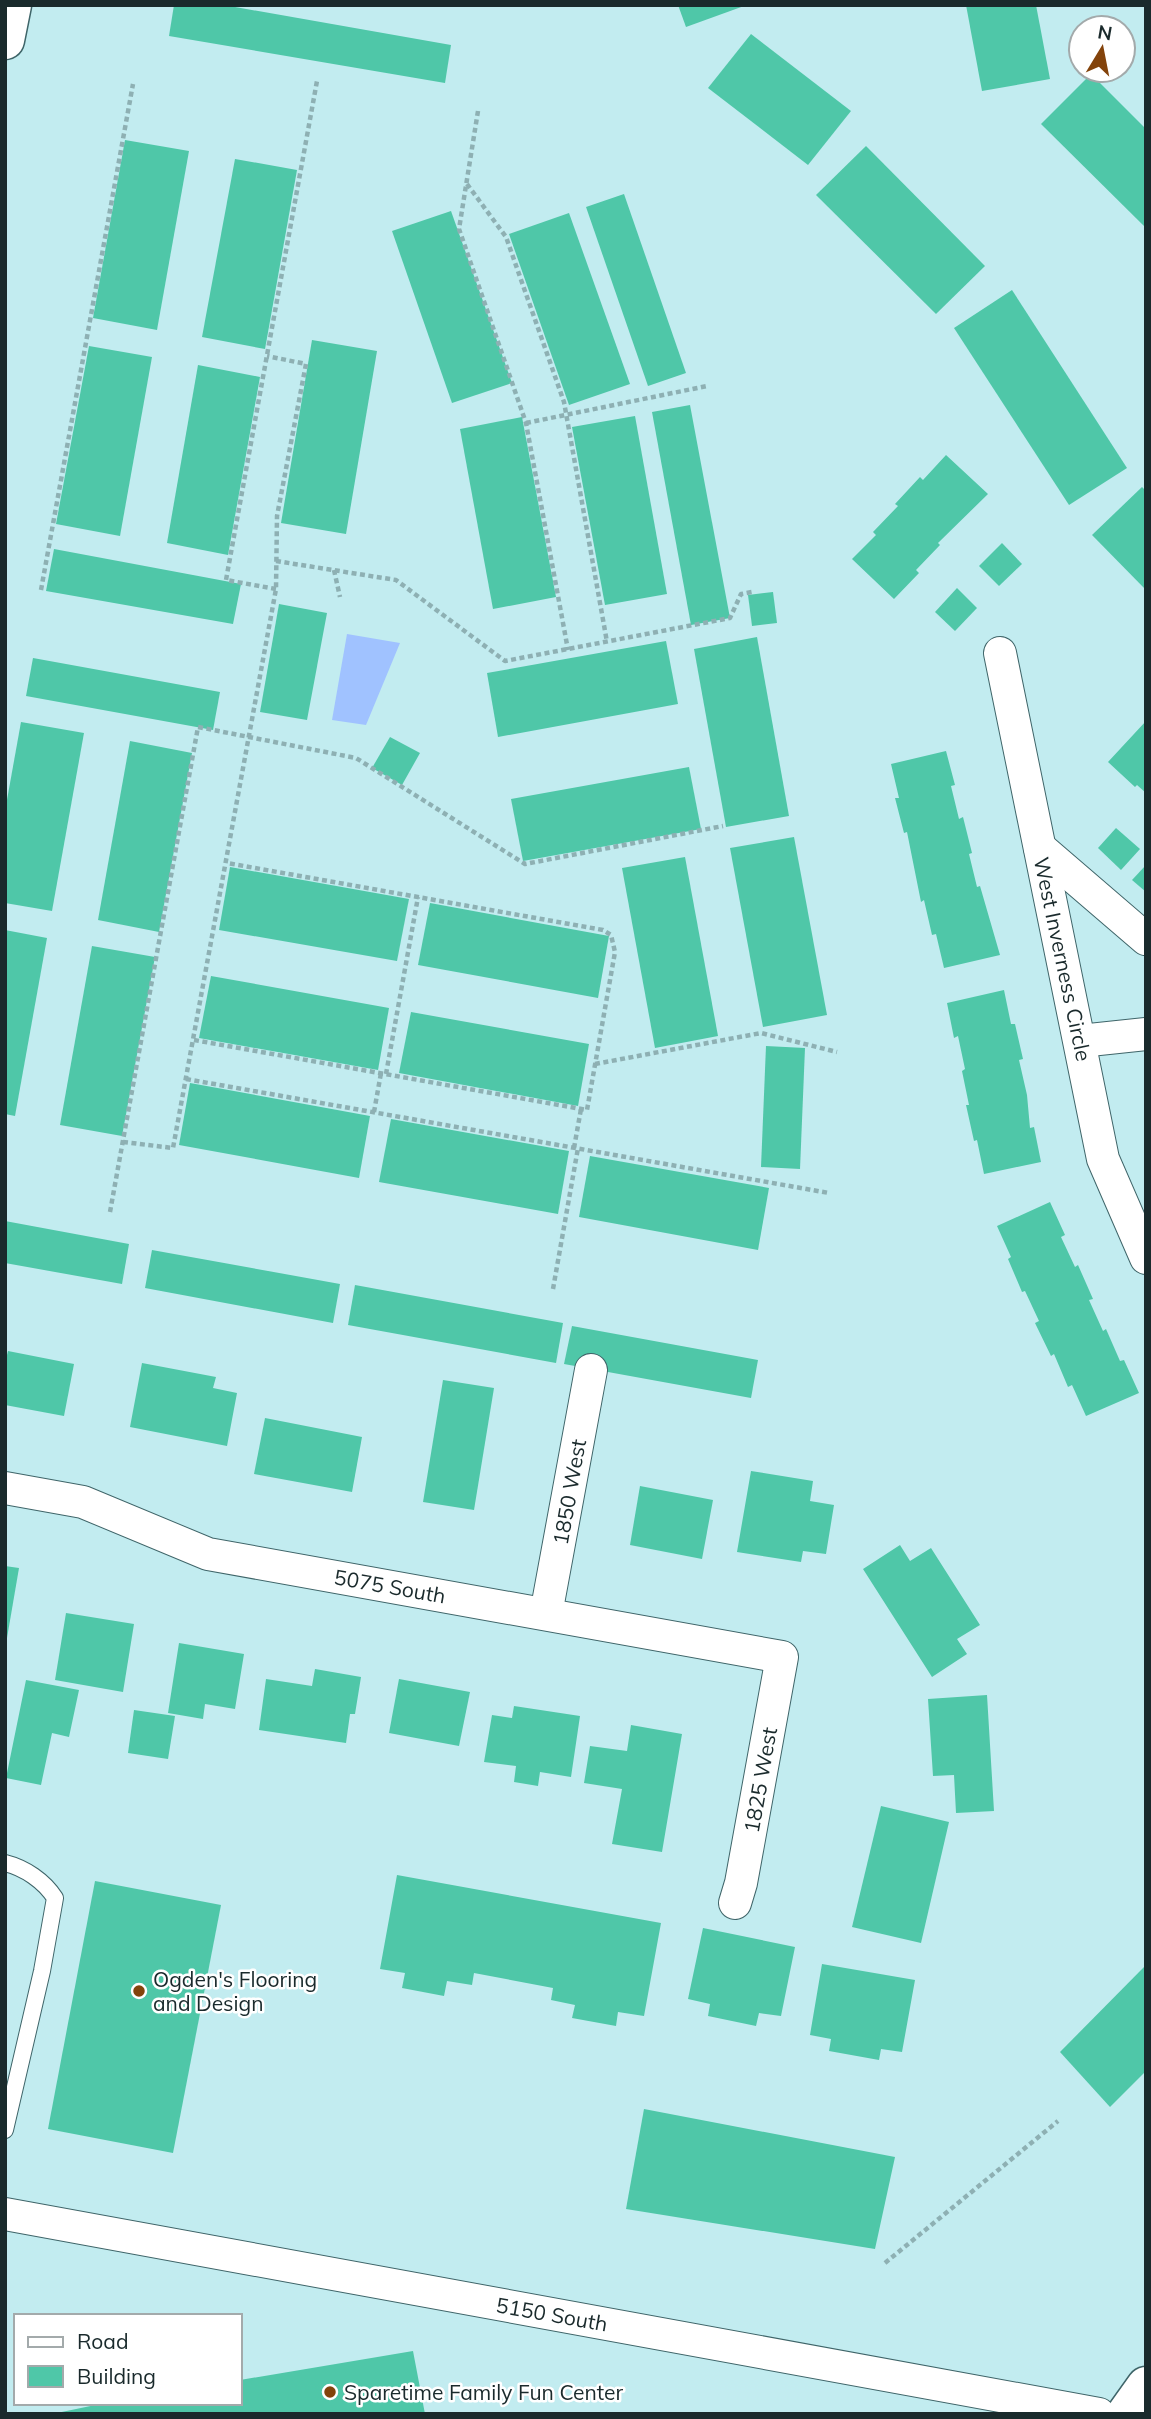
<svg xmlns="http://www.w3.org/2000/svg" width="1151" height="2419" viewBox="0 0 1151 2419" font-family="Mulish,sans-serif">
<rect width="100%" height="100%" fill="#c2ecf0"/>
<polygon fill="#a0c2ff" points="347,634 400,643 366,725 332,720"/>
<g fill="#4fc7a8">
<polygon points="174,5 224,5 451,45 445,83 169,36"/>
<polygon points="678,5 744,5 744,6 686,27"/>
<polygon points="966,5 1036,5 1050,79 982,91"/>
<polygon points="751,34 851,111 808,165 708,88"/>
<polygon points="1091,74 1146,129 1146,228 1041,124"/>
<polygon points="125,140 189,151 157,330 93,318"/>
<polygon points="866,146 985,266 936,314 816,195"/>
<polygon points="235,159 297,170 265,349 202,337"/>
<polygon points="624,194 686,373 648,386 586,207"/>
<polygon points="451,211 512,383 452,403 392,231"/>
<polygon points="569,213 630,384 569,405 509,234"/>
<polygon points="1012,290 1127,468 1069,505 954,328"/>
<polygon points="312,340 377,351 346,534 281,523"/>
<polygon points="89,346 152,357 120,536 56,524"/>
<polygon points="198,365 260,377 228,555 167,543"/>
<polygon points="690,405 730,618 691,625 652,412"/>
<polygon points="635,416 667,594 605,605 572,427"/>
<polygon points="522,417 556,597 493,609 460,429"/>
<polygon points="946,455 988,494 938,543 940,545 916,570 919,573 894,599 852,559 876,535 873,532 898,506 895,504 920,477 923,480"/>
<polygon points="1142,487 1146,491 1146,590 1092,535"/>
<polygon points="1002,543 1022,564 999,586 979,566"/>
<polygon points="54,549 241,584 233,624 46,591"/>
<polygon points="957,588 977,608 955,631 935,612"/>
<polygon points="773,592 777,623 752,626 748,595"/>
<polygon points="279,604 327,613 307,720 260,712"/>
<polygon points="757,637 789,816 726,827 694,649"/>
<polygon points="666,641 678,704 498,737 487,673"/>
<polygon points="33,658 220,692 213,730 26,696"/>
<polygon points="1146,721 1146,793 1137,785 1135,787 1108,762"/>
<polygon points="21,722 84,733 52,911 5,903 5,811"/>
<polygon points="390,737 420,753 402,785 372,768"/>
<polygon points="130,741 192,753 159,932 98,920"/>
<polygon points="946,751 955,785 951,786 959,819 963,817 972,853 969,854 977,887 980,886 1000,955 944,968 936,934 932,935 924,900 921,902 907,832 904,833 895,798 899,798 891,764"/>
<polygon points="689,767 701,829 523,861 511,799"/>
<polygon points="1116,828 1140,849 1121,870 1098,848"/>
<polygon points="794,837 827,1015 763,1027 730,848"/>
<polygon points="685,857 718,1036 655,1048 622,868"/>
<polygon points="1146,865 1146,892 1132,880"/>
<polygon points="230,867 409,899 397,961 219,930"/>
<polygon points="430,903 609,936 598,998 418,965"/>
<polygon points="5,930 47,938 15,1116 5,1114"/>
<polygon points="92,946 155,957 122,1136 60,1125"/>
<polygon points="211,976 389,1008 378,1070 199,1038"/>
<polygon points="1004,990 1011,1024 1015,1024 1023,1059 1019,1060 1027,1095 1030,1128 1034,1127 1041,1162 984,1174 977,1140 974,1141 966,1105 969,1105 962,1071 965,1069 958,1036 954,1038 947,1003"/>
<polygon points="411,1012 589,1044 578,1106 399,1073"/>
<polygon points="766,1046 805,1048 800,1169 761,1167"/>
<polygon points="190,1083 370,1116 359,1178 179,1145"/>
<polygon points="391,1119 569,1151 558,1214 379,1182"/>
<polygon points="590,1156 769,1188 758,1250 579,1217"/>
<polygon points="1050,1202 1065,1235 1061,1237 1075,1267 1078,1265 1093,1299 1089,1300 1103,1331 1106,1329 1120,1361 1124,1360 1139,1393 1086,1416 1072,1385 1068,1387 1054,1354 1051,1356 1035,1323 1039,1321 1025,1291 1022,1292 1008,1259 1011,1257 997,1226"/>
<polygon points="5,1221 129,1244 122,1284 5,1263"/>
<polygon points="152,1250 340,1284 333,1323 145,1288"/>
<polygon points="355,1285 563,1323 556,1363 348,1325"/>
<polygon points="572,1326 758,1360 751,1398 564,1364"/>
<polygon points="8,1351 74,1364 64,1416 5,1405 5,1363"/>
<polygon points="142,1363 216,1377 213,1388 237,1393 227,1446 130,1427"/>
<polygon points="443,1380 494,1388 474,1510 423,1502"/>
<polygon points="265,1418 362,1437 352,1492 254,1474"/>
<polygon points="751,1471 813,1481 810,1501 834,1505 826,1554 803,1551 801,1562 737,1552"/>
<polygon points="640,1486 713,1500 702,1559 630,1545"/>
<polygon points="900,1545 910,1561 931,1548 980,1625 957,1639 967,1654 932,1677 863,1569"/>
<polygon points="5,1566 19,1568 7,1638 5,1638"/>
<polygon points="66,1613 134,1624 123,1692 55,1680"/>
<polygon points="179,1643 244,1654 235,1709 205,1704 203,1719 168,1713"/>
<polygon points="315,1669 361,1677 355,1714 350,1714 346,1743 259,1730 266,1679 312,1686"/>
<polygon points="399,1679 470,1692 459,1746 389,1733"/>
<polygon points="26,1680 79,1690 69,1737 52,1733 41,1785 6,1778"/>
<polygon points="987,1695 994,1811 956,1813 954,1775 933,1776 928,1699"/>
<polygon points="514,1706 580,1716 571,1777 540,1772 538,1786 514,1782 516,1766 484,1762 492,1715 512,1718"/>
<polygon points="134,1710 175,1716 168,1759 128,1753"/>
<polygon points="631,1725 682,1734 662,1852 612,1844 622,1789 584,1783 590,1746 627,1751"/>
<polygon points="881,1806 949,1822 921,1943 852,1927"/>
<polygon points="397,1875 661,1923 644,2016 618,2012 616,2026 572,2018 575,2005 551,2000 553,1988 474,1973 472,1985 447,1981 444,1996 402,1988 405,1973 380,1969"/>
<polygon points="95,1881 221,1905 173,2153 48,2129"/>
<polygon points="703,1928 795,1947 781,2016 759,2013 756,2026 708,2016 710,2004 688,1999"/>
<polygon points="822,1964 915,1980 902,2052 881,2049 879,2060 829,2051 831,2039 810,2035"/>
<polygon points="1146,1965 1146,2071 1110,2107 1060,2052"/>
<polygon points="644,2109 895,2157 875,2249 626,2209"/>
<polygon points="413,2351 425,2414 52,2414 105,2403 240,2403 240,2380"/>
</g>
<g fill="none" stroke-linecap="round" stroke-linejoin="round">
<defs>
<path id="service" d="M5,1863C25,1868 44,1881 55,1898L42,1971L5,2130"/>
<g id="minor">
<polyline points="1000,653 1103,1159 1146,1258"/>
<polyline points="1040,848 1146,939"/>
<polyline points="1080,1041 1146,1034"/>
<polyline points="5,1488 83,1502 208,1554 782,1657 741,1883 735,1903"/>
<polyline points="546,1614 591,1370"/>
<polyline points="5,2214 1099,2414"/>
</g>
<polyline id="tertiary" points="1126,2414 1146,2386"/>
<polyline id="primary" points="5,40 12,5"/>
</defs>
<use href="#service" stroke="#3f6569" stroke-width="18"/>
<use href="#minor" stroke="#3f6569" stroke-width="34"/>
<use href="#tertiary" stroke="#3f6569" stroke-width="41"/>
<use href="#primary" stroke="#3f6569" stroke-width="41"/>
<g stroke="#8eb0b3" stroke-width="4.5" stroke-dasharray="5 3.5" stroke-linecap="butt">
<polyline points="478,111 459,229 526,423 568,650"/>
<polyline points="467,184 506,237 564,402 607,642"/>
<polyline points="526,423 707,386"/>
<polyline points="276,561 396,580 505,661 730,618 741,594 752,592"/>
<polyline points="334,570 340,597"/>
<polyline points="276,589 226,580 317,81"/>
<polyline points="41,590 133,84"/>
<polyline points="194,1040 587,1110 615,952 611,935 603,930 227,863"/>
<polyline points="595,1064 761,1033 837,1052"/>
<polyline points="386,1074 418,897"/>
<polyline points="186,1079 829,1193"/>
<polyline points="374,1112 381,1073"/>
<polyline points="123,1142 173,1148 276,589 277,516 306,364 267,356"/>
<polyline points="574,1148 581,1109"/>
<polyline points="110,1212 198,727 356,758 525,864 723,826"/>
<polyline points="553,1289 578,1148"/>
<polyline points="885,2263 1058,2121"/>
</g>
<use href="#service" stroke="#fff" stroke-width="16"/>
<use href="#minor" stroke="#fff" stroke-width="32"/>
<use href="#tertiary" stroke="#fff" stroke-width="38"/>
<use href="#primary" stroke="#fff" stroke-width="38"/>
</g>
<g fill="#83430b" stroke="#fff" stroke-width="2.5">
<circle cx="139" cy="1991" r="7"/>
<circle cx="330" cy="2392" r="7"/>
</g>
<g text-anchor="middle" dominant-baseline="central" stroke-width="5" stroke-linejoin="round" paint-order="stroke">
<g font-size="21" fill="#1a2a2c" stroke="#fff">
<text transform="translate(1063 959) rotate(78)">West Inverness Circle</text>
<text transform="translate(569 1492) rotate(-80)">1850 West</text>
<text transform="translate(390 1586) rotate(10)">5075 South</text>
<text transform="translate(760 1780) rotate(-80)">1825 West</text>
<text transform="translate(552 2314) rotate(10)">5150 South</text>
</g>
<g font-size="21" fill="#1a2a2c" stroke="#fff" text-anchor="start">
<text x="153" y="1979">Ogden's Flooring<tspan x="153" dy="24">and Design</tspan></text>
<text x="344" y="2392">Sparetime Family Fun Center</text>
</g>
</g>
<rect width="1151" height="2419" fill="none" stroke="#1a2a2c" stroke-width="14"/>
<rect x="14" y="2314" width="228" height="91" fill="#ffffff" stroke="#a3aaab" stroke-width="2"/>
<rect x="28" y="2337" width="35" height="10" fill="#ffffff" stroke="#a3aaab" stroke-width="2"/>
<text x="77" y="2349" font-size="21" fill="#1a2a2c">Road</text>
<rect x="28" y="2366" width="35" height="21" fill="#4fc7a8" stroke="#a3aaab" stroke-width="2"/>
<text x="77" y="2384" font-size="21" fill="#1a2a2c">Building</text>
<g transform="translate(1102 49) rotate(10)"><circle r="33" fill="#ffffff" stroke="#a3aaab" stroke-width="2"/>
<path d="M0-5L12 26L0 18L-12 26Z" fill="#83430b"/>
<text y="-10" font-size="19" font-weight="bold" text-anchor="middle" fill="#1a2a2c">N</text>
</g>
</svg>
